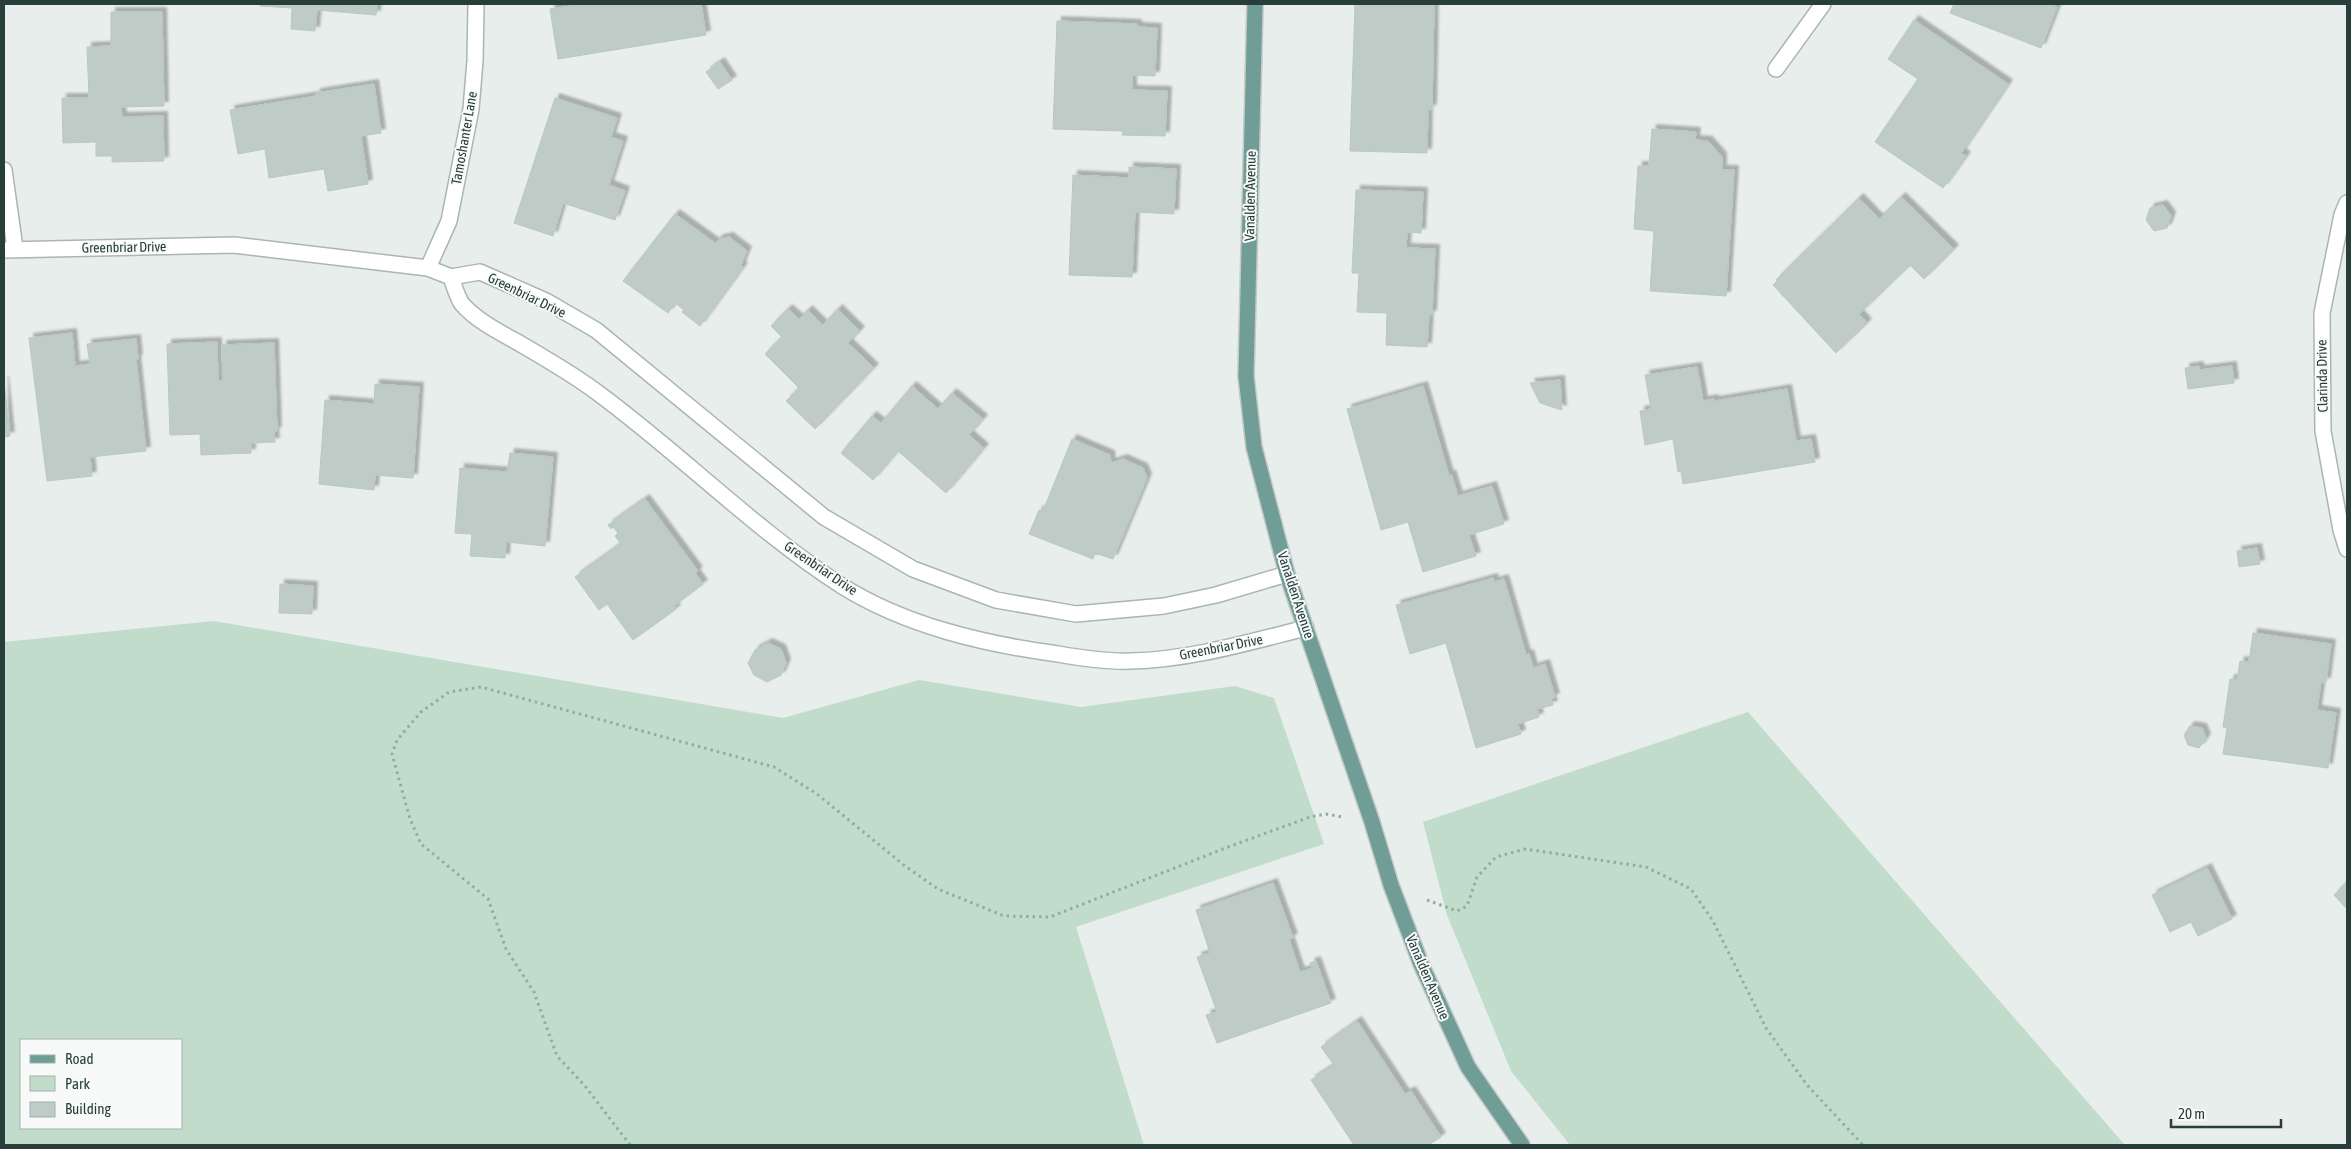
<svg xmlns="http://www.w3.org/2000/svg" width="2351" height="1149" viewBox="0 0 2351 1149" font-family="'Asap Condensed',sans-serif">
<defs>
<filter id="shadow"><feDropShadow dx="4.5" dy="-4.5" stdDeviation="1" flood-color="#0004"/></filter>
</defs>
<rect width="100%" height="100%" fill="#e7eeeb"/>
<g fill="#c2dccb" fill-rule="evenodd">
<path d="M214,621L783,718L919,680L1081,707L1235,686L1274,698L1324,844L1076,927L1144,1145H4V642ZM21,1040H181V1128H21Z"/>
<polygon points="1748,712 2125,1145 1570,1145 1511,1071 1447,915 1423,822"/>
</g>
<g fill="#bfcbc7" stroke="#b9c7c2" filter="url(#shadow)">
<polygon points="260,4 377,4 376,15 317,10 315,31 291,29 292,8 260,6"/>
<polygon points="585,4 701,4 706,35 558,59 550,9"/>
<polygon points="1355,4 1434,4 1432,109 1428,109 1427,153 1350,151"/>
<polygon points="1954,4 2047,4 2057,7 2041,48 1950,13"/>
<polygon points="111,12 162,12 164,106 121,107 122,117 163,116 164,161 112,162 112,156 96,156 96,142 63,143 62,98 89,98 87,47 111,46"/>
<polygon points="1914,20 2008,84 1961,153 1966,156 1943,188 1875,142 1918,79 1888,59"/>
<polygon points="1057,21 1137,24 1137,27 1157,28 1155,76 1132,75 1132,90 1167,91 1165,136 1122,135 1123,131 1053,129"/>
<polygon points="720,62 732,80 718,89 706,72"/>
<polygon points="374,84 381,133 361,136 368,184 328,191 324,169 269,178 265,149 238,154 230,110 316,96 316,93"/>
<polygon points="555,98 617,118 611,137 623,141 609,185 625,191 615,220 563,203 553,236 514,223"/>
<polygon points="1652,129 1696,132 1695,140 1708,141 1722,157 1722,170 1734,170 1726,296 1650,291 1654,231 1634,229 1638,166 1649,166"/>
<polygon points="1129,167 1176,169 1174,214 1135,212 1132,277 1069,275 1073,175 1129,178"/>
<polygon points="1356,190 1423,192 1421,233 1407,232 1406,248 1435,249 1432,315 1429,314 1427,347 1386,345 1387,313 1357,312 1359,273 1352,273"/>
<polygon points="1901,197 1954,249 1924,279 1910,265 1859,314 1867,323 1836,353 1773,285 1777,281 1776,280 1859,198 1879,219"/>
<polygon points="2163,205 2171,216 2167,228 2154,231 2146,220 2150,208"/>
<polygon points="675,214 715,243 719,239 729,237 747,251 741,265 743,267 700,326 682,312 684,310 675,303 668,313 623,281"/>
<polygon points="788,309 799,319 808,310 823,325 838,309 860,331 848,343 874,368 815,429 786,401 799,388 765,354 782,337 771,326"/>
<polygon points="72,333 75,366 90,364 87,344 136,339 138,359 136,359 146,451 90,457 92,476 47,481 29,338"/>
<polygon points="217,342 218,381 223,381 222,345 274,343 277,431 274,431 275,442 251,443 251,453 201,455 200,434 170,435 167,344"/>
<polygon points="2199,366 2199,370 2232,366 2234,383 2188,389 2185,368"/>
<polygon points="1697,367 1703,401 1714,399 1714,401 1787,389 1796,441 1811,439 1815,462 1683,484 1681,471 1678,472 1673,439 1645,445 1640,411 1651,409 1645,375"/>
<polygon points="1560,380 1562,410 1540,403 1530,383"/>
<polygon points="4,381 10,436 4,437"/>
<polygon points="375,384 419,387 413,478 375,475 374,490 319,484 325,400 374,404"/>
<polygon points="912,386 938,409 952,393 983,419 969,435 984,448 946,493 898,451 873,480 841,453 872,416 881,423"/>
<polygon points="1423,386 1449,476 1451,474 1458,496 1492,486 1504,524 1469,535 1476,556 1423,572 1408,522 1381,530 1347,409"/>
<polygon points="1072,439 1110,455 1111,463 1123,459 1143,468 1147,478 1113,559 1095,553 1093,559 1029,534 1039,510 1043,511"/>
<polygon points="510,453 553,457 545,546 506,542 505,558 470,556 472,534 455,533 460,468 507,472"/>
<polygon points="645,499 698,571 695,573 703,584 674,606 676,609 633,640 607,604 599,610 575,577 621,544 615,536 618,533 613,527 611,529 608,525"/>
<polygon points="2257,548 2260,564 2239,567 2237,551"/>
<polygon points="1493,578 1494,582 1504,579 1526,655 1529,654 1533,668 1545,664 1555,697 1551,699 1553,705 1537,709 1539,717 1518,724 1521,734 1476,748 1446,643 1410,654 1396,605"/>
<polygon points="280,584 313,586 312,614 279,613"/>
<polygon points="2253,633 2331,644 2326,682 2321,682 2317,710 2336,713 2328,768 2223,754 2227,728 2223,727 2230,679 2237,680 2240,661 2249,662"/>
<polygon points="768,643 781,649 786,663 781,675 767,682 754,675 748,663 755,650"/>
<polygon points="2190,726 2202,728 2206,738 2199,748 2188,745 2184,735"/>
<polygon points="2207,868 2232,919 2198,936 2191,922 2170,932 2152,895"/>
<polygon points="2347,882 2347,909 2334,895"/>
<polygon points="1273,883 1293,938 1289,939 1300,972 1312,968 1310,963 1316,961 1331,1003 1217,1043 1206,1015 1217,1012 1197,957 1210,953 1196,910"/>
<polygon points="1357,1021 1405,1094 1411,1091 1441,1137 1428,1145 1354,1145 1311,1080 1334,1065 1321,1047"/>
</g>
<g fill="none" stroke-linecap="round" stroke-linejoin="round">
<defs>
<g id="minor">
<polyline points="1776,69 1823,4"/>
<polyline points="4,170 15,248"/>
<polyline points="2347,203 2342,215 2322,313 2323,431 2341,530 2347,549"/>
<polyline points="4,250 234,245 428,268 451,277 480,272 546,301 596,330 824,517 913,569 996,600 1076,614 1164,606 1216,595 1287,574"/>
<polyline points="428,268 449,221 471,109 475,61 476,4"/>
<path d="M451,277C454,285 457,297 462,304C477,321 499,332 519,343C546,359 573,374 598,393C682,455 755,530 842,586C906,626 984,644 1058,654C1081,658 1107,662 1131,661C1190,660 1249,642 1306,628"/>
</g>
<polyline id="major" points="1255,4 1246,376 1254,447 1287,574 1372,822 1391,885 1421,964 1468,1067 1522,1145"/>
</defs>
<use href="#minor" stroke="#aab6b2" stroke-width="18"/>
<use href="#major" stroke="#c3c9c8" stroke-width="18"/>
<g stroke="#8baea5" stroke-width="3" stroke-dasharray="2.5 4" stroke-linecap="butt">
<polyline points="1427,900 1457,911 1467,906 1477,877 1496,857 1525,849 1646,867 1691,889 1713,921 1766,1028 1807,1085 1863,1145"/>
<polyline points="630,1145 585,1086 557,1056 534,992 506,949 488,899 421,844 410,819 392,754 397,740 421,712 449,692 481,687 774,767 817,794 905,866 938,889 1004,916 1050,917 1228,847 1310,817 1326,814 1342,817"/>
</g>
<use href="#minor" stroke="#fff" stroke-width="15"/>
<use href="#major" stroke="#709e96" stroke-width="15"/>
</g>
<g text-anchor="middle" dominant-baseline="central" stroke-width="4" stroke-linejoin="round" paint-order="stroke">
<g font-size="14" fill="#273e3a" stroke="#f7faf9">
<text transform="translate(464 138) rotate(-80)">Tamoshanter Lane</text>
<text transform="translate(1250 196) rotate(-89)">Vanalden Avenue</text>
<text transform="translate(124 247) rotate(-1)">Greenbriar Drive</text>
<text transform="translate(527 295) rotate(26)">Greenbriar Drive</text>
<text transform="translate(2322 376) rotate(-91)">Clarinda Drive</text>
<text transform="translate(821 568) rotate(34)">Greenbriar Drive</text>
<text transform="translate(1296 595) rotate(72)">Vanalden Avenue</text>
<text transform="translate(1221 647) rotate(-11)">Greenbriar Drive</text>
<text transform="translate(1428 977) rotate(67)">Vanalden Avenue</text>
</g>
</g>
<rect width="2351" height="1149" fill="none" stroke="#273e3a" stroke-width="10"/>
<rect x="20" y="1039" width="162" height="90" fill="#f7faf9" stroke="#a4afad"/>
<rect x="30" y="1055" width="25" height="8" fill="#709e96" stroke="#a4afad"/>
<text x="65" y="1064" font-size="15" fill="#273e3a">Road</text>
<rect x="30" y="1076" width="25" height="15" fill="#c2dccb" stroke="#a4afad"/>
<text x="65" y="1089" font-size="15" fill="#273e3a">Park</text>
<rect x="30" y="1102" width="25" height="15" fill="#bfcbc7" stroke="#a4afad"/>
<text x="65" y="1114" font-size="15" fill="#273e3a">Building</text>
<path d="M2171 1119v8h110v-8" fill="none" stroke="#273e3a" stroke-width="2.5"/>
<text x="2178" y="1119" font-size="15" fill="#273e3a" stroke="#f7faf9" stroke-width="4" paint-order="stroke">20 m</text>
</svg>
